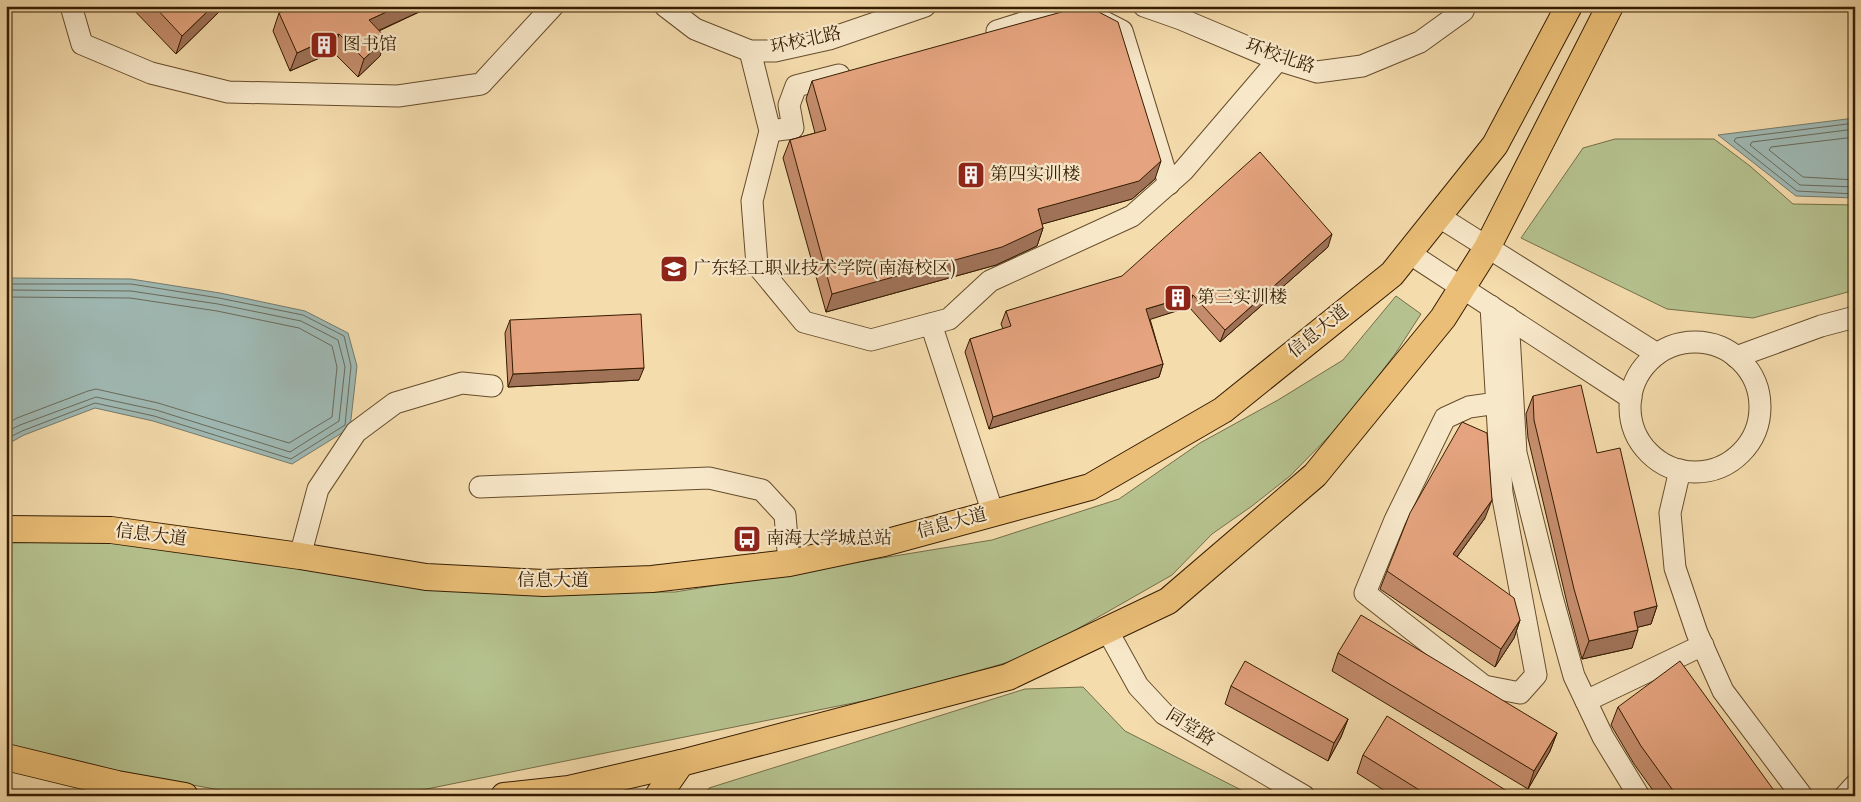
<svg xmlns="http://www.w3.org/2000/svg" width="1861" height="802" viewBox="0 0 1861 802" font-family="Vollkorn,'Noto Serif SC',serif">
<rect width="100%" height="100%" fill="#f5dcad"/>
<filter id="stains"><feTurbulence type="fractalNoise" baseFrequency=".004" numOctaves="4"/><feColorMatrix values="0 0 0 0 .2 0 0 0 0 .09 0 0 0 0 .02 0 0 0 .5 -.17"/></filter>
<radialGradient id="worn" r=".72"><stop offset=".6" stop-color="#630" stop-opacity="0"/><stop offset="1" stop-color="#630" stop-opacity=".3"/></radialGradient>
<g fill="#b5c28f" stroke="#756f48">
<polygon points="1615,139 1714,139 1750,166 1793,204 1855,205 1855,290 1753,318 1667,309 1521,238 1583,148"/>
<polygon points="1396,296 1421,314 1395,354 1344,421 1290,476 1252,506 1212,534 1172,575 1030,656 893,695 392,796 252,796 74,763 6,745 6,543 103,541 493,592 675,592 992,540 1119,499 1200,443 1278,400 1343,360"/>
<polygon points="1083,687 1125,731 1253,796 705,796 709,788 1025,689"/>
</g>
<g fill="#9fb9b4" stroke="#757a6c">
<polygon points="1855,118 1855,198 1796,196 1718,135"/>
<polygon points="11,278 131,279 220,293 305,311 348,333 357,366 350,428 292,464 153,421 95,408 24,435 6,445 6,279"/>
</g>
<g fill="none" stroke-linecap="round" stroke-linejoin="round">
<g stroke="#6a6a5a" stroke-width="1">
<polyline points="1855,123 1736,138 1734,141 1797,191 1855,194"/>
<polyline points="1855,129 1752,142 1750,145 1800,185 1855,187"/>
<polyline points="1855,137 1771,147 1769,150 1803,177 1855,180"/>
<polyline points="6,284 131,284 219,298 303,315 344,336 351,366 345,425 291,459 154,416 95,403 22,431 6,439"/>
<polyline points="6,290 131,291 218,304 301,321 338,340 345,367 339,421 290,452 156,410 96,397 20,425 6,432"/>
<polyline points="6,297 130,298 217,311 299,328 332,346 337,367 332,417 289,443 158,403 96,389 88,391 17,418 6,424"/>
</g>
<defs>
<g id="minor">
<polyline points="71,6 82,44 151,73 228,92 398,96 481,84 553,6"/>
<polyline points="665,6 695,29 750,51 775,51 829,39 925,6"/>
<polyline points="1144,6 1181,19 1278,60 1317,72 1362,66 1420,42 1463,11 1465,6"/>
<polyline points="997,31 1048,15 1087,13 1122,31 1169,184"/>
<polyline points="750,51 770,131 752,201 757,265 804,322 871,340 949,319 990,281 1132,216 1183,171 1278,60"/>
<polyline points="770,131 793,128 789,105 796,86 839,75"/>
<polyline points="1438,216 1657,354"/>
<polyline points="1409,253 1631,398"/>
<polyline points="1491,306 1502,493 1536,675 1520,693 1484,686 1365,593 1395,520 1445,418 1469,407 1497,403"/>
<polyline points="1508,317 1516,453 1552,597 1574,676 1603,737 1639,796"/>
<polyline points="931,324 993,513"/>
<circle cx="1695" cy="407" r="65"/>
<polyline points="1736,357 1821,326 1855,317"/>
<polyline points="1680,470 1670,513 1675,568 1697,633 1723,691 1802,796"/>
<polyline points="480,487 709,478 762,490 785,515 789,563"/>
<polyline points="300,556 318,489 356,432 395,403 462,383 492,386"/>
<polyline points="1107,630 1138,686 1164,714 1304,796"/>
<polyline points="1586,701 1703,645"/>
<polyline points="1845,796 1855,785"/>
</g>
<g id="major">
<polyline points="6,529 111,530 300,556 426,577 544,583 652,579 789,563 884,543 1090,487 1223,410 1392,274 1495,145 1569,6"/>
<polyline points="6,757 117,784 185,796"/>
<polyline points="504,796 569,789 681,763 1008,677 1168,601 1315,475 1443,318 1487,248 1610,6"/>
<polyline points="658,796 681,763"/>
</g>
</defs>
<use href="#minor" stroke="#654c2b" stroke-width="23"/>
<use href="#major" stroke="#351c00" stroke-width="28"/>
<use href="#minor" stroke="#f8e8ca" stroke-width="21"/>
<use href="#major" stroke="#eabe76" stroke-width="26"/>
</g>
<g fill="#c58d6d" stroke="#351c00">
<polygon points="130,6 225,6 176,54"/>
<polygon points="293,6 432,6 379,31 380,56 358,77 333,52 290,71 273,31 279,13 293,7"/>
<polygon points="812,81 1155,179 1132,199 1042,224 1043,228 1037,246 996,265 826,312 783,158 790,140 815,133 806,99"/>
<polygon points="1328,247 1220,342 1189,307 1150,319 1163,364 1159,377 989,429 965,352 970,339 1003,329 1001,324 1006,311"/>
<polygon points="510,320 639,380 508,387 505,333"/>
<polygon points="1533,396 1657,606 1651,624 1638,627 1632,648 1582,659 1568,607 1528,438 1526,414"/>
<polygon points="1485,518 1457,557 1520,620 1514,638 1495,667 1380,589 1387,571"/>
<polygon points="1338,653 1557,733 1550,751 1528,789 1332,671"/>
<polygon points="1231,686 1348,719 1341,737 1328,761 1225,704"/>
<polygon points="1618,707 1778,796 1657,796 1634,764 1611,725"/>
<polygon points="1363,755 1515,796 1393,796 1357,773"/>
</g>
<g fill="#a07359" stroke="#351c00">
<polygon points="213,6 225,6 176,54 182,36"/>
<polygon points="399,6 432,6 362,38 369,20"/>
<polygon points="339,34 333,52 290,71 297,53"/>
<polygon points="386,38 380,56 358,77 364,59"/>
<polygon points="1161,161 1155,179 1132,199 1032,227 1038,209"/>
<polygon points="1043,228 1037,246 996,265 826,312 832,294"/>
<polygon points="1332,234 1328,247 1220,342 1225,330"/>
<polygon points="1193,295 1189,307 1142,322 1146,309"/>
<polygon points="1163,364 1159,377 989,429 993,417"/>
<polygon points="644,368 639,380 508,387 513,374"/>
<polygon points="1492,500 1485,518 1446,572 1453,554"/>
<polygon points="1657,606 1651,624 1627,630 1634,612"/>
<polygon points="1520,620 1514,638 1495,667 1501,649"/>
<polygon points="1638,630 1632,648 1582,659 1589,641"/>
<polygon points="1348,719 1341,737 1328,761 1334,743"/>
<polygon points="1557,733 1550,751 1528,789 1534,771"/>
</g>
<g fill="#e5a47f" stroke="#351c00">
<polygon points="154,6 213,6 182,36"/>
<polygon points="295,6 399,6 369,20 386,38 364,59 339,34 297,53 279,13"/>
<polygon points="1076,8 1091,8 1118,22 1161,161 1139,181 1038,209 1043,228 1002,247 832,294 790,140 826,130 812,81"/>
<polygon points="1260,152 1332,234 1225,330 1193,295 1146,309 1163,364 993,417 970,339 1011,326 1006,311 1122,276"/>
<polygon points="641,314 644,368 513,374 510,320"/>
<polygon points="1581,385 1597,453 1620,448 1657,606 1634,612 1638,630 1589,641 1574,589 1534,420 1533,396"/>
<polygon points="1462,422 1487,433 1492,500 1453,554 1514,598 1520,620 1501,649 1387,571 1410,513"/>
<polygon points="1361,615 1557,733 1534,771 1338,653"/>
<polygon points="1245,661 1348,719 1334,743 1231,686"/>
<polygon points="1680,661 1778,796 1677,796 1641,746 1618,707"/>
<polygon points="1387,716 1515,796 1429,796 1363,755"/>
</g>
<defs>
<symbol id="building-square" viewBox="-11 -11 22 22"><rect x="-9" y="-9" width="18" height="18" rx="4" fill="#8f2418" stroke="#f8e8ca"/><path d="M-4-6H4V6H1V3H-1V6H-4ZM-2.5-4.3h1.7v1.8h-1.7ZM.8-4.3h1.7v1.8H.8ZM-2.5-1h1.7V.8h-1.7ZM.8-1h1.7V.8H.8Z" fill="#fff"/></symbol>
<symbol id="university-square" viewBox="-11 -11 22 22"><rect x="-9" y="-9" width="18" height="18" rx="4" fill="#8f2418" stroke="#f8e8ca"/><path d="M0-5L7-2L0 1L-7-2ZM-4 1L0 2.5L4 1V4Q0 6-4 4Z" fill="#fff"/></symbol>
<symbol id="bus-square" viewBox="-11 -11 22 22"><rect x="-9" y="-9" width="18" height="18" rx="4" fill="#8f2418" stroke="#f8e8ca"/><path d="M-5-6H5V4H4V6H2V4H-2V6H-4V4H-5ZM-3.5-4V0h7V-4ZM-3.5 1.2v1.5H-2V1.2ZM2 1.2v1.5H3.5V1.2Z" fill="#fff"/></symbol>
</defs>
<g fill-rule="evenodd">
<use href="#building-square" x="308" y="29" width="32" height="32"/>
<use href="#building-square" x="955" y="159" width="32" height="32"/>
<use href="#university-square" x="658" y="253" width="32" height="32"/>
<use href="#building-square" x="1162" y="282" width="32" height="32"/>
<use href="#bus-square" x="731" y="523" width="32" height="32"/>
</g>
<g text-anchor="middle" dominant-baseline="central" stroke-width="4.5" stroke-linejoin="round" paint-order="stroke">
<g font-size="18" fill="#351c00" stroke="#f8e8ca">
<text transform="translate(806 41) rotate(-12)">环校北路</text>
<text transform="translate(1280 57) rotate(19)">环校北路</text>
<text transform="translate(1319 332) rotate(-39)">信息大道</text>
<text transform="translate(952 524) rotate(-15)">信息大道</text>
<text transform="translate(151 536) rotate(7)">信息大道</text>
<text x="553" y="581">信息大道</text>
<text transform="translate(1190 728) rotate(32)">同堂路</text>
</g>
<g font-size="18" fill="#351c00" stroke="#f8e8ca" text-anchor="start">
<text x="343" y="45">图书馆</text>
<text x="990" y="175">第四实训楼</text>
<text x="693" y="269">广东轻工职业技术学院(南海校区)</text>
<text x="1197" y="298">第三实训楼</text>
<text x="766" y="539">南海大学城总站</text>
</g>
</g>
<rect width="1861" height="802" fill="none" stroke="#f5dcad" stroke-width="25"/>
<rect x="8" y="8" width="1846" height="787" fill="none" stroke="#351c00" stroke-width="2.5"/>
<rect x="12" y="12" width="1836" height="777" fill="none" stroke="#351c00"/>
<rect width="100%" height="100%" filter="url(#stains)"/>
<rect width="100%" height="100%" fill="url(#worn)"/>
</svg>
